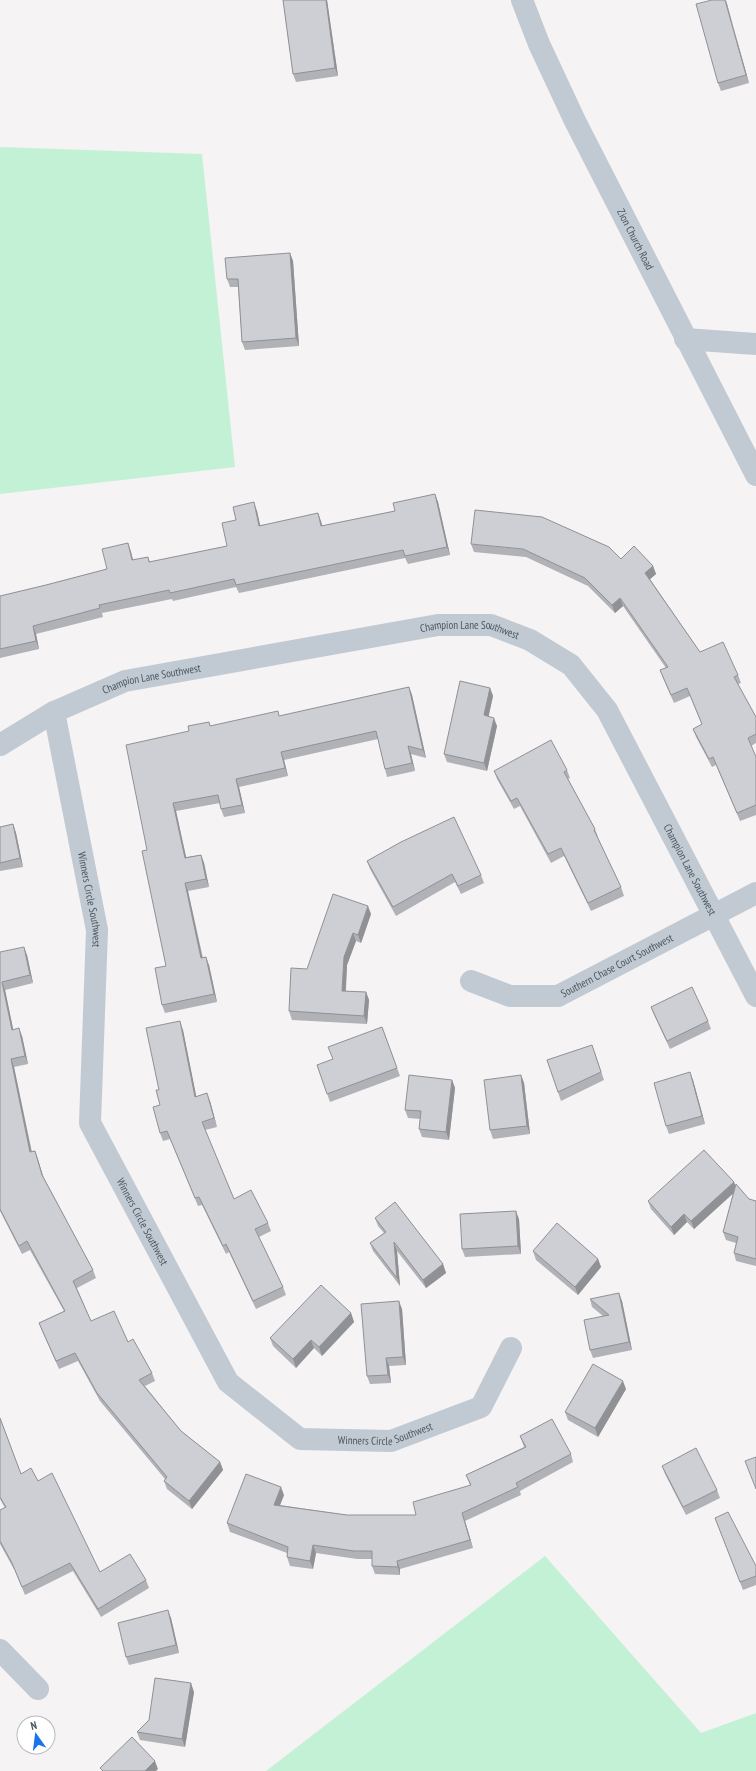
<svg xmlns="http://www.w3.org/2000/svg" width="756" height="1771" viewBox="0 0 756 1771" font-family="'PT Sans Narrow',sans-serif">
<rect width="100%" height="100%" fill="#f5f3f3"/>
<g fill="#c3f1d5">
<polygon points="0,147 202,154 235,467 0,494"/>
<polygon points="545,1556 701,1733 756,1713 756,1771 266,1771"/>
</g>
<g fill="none" stroke-linecap="round" stroke-linejoin="round">
<g stroke="#c1cad2" stroke-width="22">
<polyline points="685,339 756,344"/>
<path id="s1" d="M54,712L97,930L90,1123L228,1382L300,1439L391,1441L481,1407L511,1348"/>
<path id="s2" d="M0,745L54,712L125,681L438,625H491L530,640L571,665L607,710L756,996"/>
<path id="s3" d="M471,981L510,996H558L756,893"/>
<polyline points="0,1650 38,1689"/>
</g>
<path stroke="#c1cad2" stroke-width="22" id="s4" d="M522,0L539,44L575,121L756,475"/>
</g>
<g fill="#b0b2b7">
<polygon points="283,0 327,0 338,76 296,82 293,74"/>
<polygon points="726,0 749,83 721,91 718,83"/>
<polygon points="290,253 293,261 299,346 245,350 242,342 238,287 230,287 227,279"/>
<polygon points="435,494 438,502 450,555 408,564 405,558 239,593 236,587 173,601 172,599 102,613 103,617 36,634 39,649 0,658 0,596 46,585 107,569 128,543 131,552 133,560 148,557 150,562 227,546 236,520 257,511 260,525 321,521 322,526 395,511"/>
<polygon points="471,544 621,559 653,566 656,574 650,579 700,652 738,675 741,683 738,684 756,717 756,743 751,746 756,757 756,815 740,821 716,765 712,767 696,737 693,729 702,725 690,696 674,703 663,678 660,670 666,668 623,606 615,613 588,586 526,557 474,552"/>
<polygon points="409,687 412,695 426,758 411,754 415,771 387,777 385,769 378,739 284,760 288,776 239,787 245,813 224,817 221,809 220,803 176,811 186,857 201,855 204,863 209,887 188,891 203,958 209,965 217,1002 165,1013 162,1005 166,966 147,850 211,726 280,716"/>
<polygon points="490,688 493,696 488,716 497,726 487,771 447,762 444,754"/>
<polygon points="567,770 570,778 568,779 595,829 598,837 598,838 621,887 624,896 591,911 564,856 551,863 520,806 514,809 497,779 494,771"/>
<polygon points="13,824 16,833 23,867 0,871 0,827"/>
<polygon points="367,861 481,875 484,883 461,894 455,882 396,916 370,869"/>
<polygon points="371,914 361,943 356,941 347,965 346,991 366,992 369,1000 367,1024 292,1020 289,1011 307,969"/>
<polygon points="0,952 27,955 33,983 5,990 13,1029 22,1036 28,1064 14,1067 32,1152 35,1151 44,1178 93,1270 96,1278 77,1288 91,1321 128,1342 152,1373 155,1381 145,1386 181,1431 220,1462 223,1470 192,1509 167,1489 164,1481 165,1479 100,1401 78,1361 59,1369 42,1331 39,1323 64,1311 30,1250 22,1254 0,1211"/>
<polygon points="651,1007 708,1021 711,1029 670,1049 654,1015"/>
<polygon points="382,1027 400,1076 330,1102 317,1065 333,1059"/>
<polygon points="183,1030 196,1096 210,1101 217,1127 205,1130 234,1199 268,1223 271,1231 259,1237 283,1287 286,1295 256,1309 229,1252 226,1254 202,1205 198,1206 170,1139 163,1141 160,1133 160,1105 159,1090"/>
<polygon points="595,1053 604,1080 561,1101 547,1060"/>
<polygon points="521,1075 524,1083 530,1134 493,1139 490,1130"/>
<polygon points="452,1080 455,1088 449,1140 422,1137 419,1129 420,1119 408,1118 405,1110"/>
<polygon points="693,1080 705,1124 669,1134 666,1126"/>
<polygon points="734,1182 735,1186 749,1199 756,1201 756,1266 736,1261 734,1253 736,1243 726,1240 723,1232 733,1193 694,1229 687,1222 674,1235 651,1209 648,1201"/>
<polygon points="375,1218 443,1264 446,1273 426,1288 397,1251 400,1286 373,1251 370,1243 384,1233 378,1226"/>
<polygon points="519,1219 521,1254 465,1257 462,1249"/>
<polygon points="533,1251 598,1259 601,1267 578,1295 536,1260"/>
<polygon points="590,1299 622,1301 632,1350 593,1358 590,1350 603,1316 592,1307"/>
<polygon points="402,1309 406,1365 389,1366 391,1383 370,1384 367,1376"/>
<polygon points="351,1313 354,1322 322,1356 314,1348 296,1368 273,1346 270,1338"/>
<polygon points="626,1389 598,1437 568,1420 565,1412"/>
<polygon points="0,1418 21,1474 38,1481 100,1572 146,1580 149,1588 101,1617 73,1571 25,1595 15,1571 0,1544 0,1510 5,1508 0,1499"/>
<polygon points="520,1436 571,1454 573,1462 520,1491 521,1495 465,1521 473,1548 400,1569 400,1575 375,1574 372,1566 372,1559 357,1559 316,1553 313,1569 290,1566 287,1557 287,1553 230,1532 227,1523 284,1495 280,1505 347,1515 416,1515 470,1485 466,1475 524,1447"/>
<polygon points="662,1466 717,1490 720,1498 686,1515 665,1474"/>
<polygon points="715,1518 756,1566 756,1585 743,1590"/>
<polygon points="171,1618 179,1653 129,1665 126,1657"/>
<polygon points="194,1692 185,1747 140,1740 137,1732 149,1720"/>
</g>
<g fill="#909195">
<polygon points="326,0 327,0 338,76 335,68"/>
<polygon points="726,0 727,5 749,83 746,75"/>
<polygon points="290,253 293,261 299,346 296,338"/>
<polygon points="435,494 438,502 450,555 447,547"/>
<polygon points="254,502 257,511 262,534 259,526"/>
<polygon points="318,513 321,521 324,534 321,526"/>
<polygon points="128,543 131,552 135,568 132,560"/>
<polygon points="653,566 656,574 648,581 645,573"/>
<polygon points="620,598 623,606 615,613 612,605"/>
<polygon points="33,626 36,634 39,649 36,641"/>
<polygon points="409,687 412,695 426,758 423,750"/>
<polygon points="490,688 493,696 487,724 484,715"/>
<polygon points="494,718 497,726 487,771 484,763"/>
<polygon points="408,746 411,754 415,771 412,763"/>
<polygon points="281,752 284,760 288,776 285,768"/>
<polygon points="236,779 239,787 245,813 242,805"/>
<polygon points="173,803 176,811 188,866 185,858"/>
<polygon points="13,824 16,833 23,867 20,858"/>
<polygon points="201,855 204,863 209,887 206,879"/>
<polygon points="185,883 188,891 204,966 201,958"/>
<polygon points="368,906 371,914 361,943 358,935"/>
<polygon points="353,933 356,941 347,965 345,999 342,991 344,957"/>
<polygon points="24,947 27,955 33,983 30,975"/>
<polygon points="206,957 209,965 217,1002 214,994"/>
<polygon points="2,982 5,990 15,1038 12,1030"/>
<polygon points="366,992 369,1000 367,1024 364,1016"/>
<polygon points="180,1021 183,1030 198,1105 195,1097"/>
<polygon points="19,1028 22,1036 28,1064 25,1056"/>
<polygon points="11,1059 14,1067 33,1160 30,1152"/>
<polygon points="690,1072 693,1080 705,1124 702,1116"/>
<polygon points="521,1075 524,1083 530,1134 527,1126"/>
<polygon points="452,1080 455,1088 449,1140 446,1132"/>
<polygon points="207,1093 210,1101 217,1127 214,1118"/>
<polygon points="35,1151 38,1159 45,1184 42,1175"/>
<polygon points="734,1182 737,1190 694,1229 691,1221"/>
<polygon points="516,1211 519,1219 521,1254 518,1246"/>
<polygon points="684,1214 687,1222 674,1235 671,1227"/>
<polygon points="394,1242 397,1251 400,1286 397,1278"/>
<polygon points="598,1259 601,1267 578,1295 575,1287"/>
<polygon points="443,1264 446,1273 426,1288 423,1280"/>
<polygon points="619,1293 622,1301 632,1350 629,1342"/>
<polygon points="399,1301 402,1309 406,1365 403,1357"/>
<polygon points="351,1313 354,1322 322,1356 319,1347"/>
<polygon points="311,1340 314,1348 296,1368 293,1359"/>
<polygon points="386,1358 389,1366 391,1383 388,1375"/>
<polygon points="623,1381 626,1389 598,1437 595,1428"/>
<polygon points="220,1462 223,1470 192,1509 189,1501"/>
<polygon points="281,1487 284,1495 277,1513 274,1505"/>
<polygon points="462,1513 465,1521 473,1548 470,1540"/>
<polygon points="313,1545 316,1553 313,1569 310,1561"/>
<polygon points="397,1561 400,1569 400,1575 398,1567"/>
<polygon points="168,1610 171,1618 179,1653 176,1645"/>
<polygon points="191,1683 194,1692 185,1747 182,1739"/>
<polygon points="155,1761 158,1769 156,1771 145,1771"/>
</g>
<g fill="#cdcfd5" stroke="#909195">
<polygon points="283,0 326,0 335,68 293,74"/>
<polygon points="712,0 725,0 746,75 718,83 696,4"/>
<polygon points="290,253 296,338 242,342 238,279 227,279 225,258"/>
<polygon points="435,494 447,547 405,556 403,550 236,585 234,579 170,593 169,590 99,605 100,608 33,626 36,641 0,649 0,596 46,585 107,569 102,549 128,543 132,560 148,557 149,562 227,546 222,523 236,520 233,507 254,502 259,526 318,513 321,526 395,511 393,503"/>
<polygon points="475,510 542,517 609,547 621,559 634,546 653,566 645,573 700,652 723,642 738,675 734,677 756,717 756,734 748,738 756,757 756,805 737,813 713,757 709,759 693,729 702,724 687,688 671,695 660,670 668,667 620,598 612,605 585,578 523,549 471,544"/>
<polygon points="460,681 490,688 484,715 494,718 484,763 444,754"/>
<polygon points="409,687 423,750 408,746 412,763 385,769 376,731 281,752 285,768 236,779 242,805 221,809 218,795 173,803 185,858 201,855 206,879 185,883 201,958 206,957 214,994 162,1005 155,968 166,966 142,851 147,850 126,745 189,731 188,726 209,722 210,726 278,711 279,716"/>
<polygon points="551,740 567,770 564,772 595,829 594,830 621,887 588,903 561,848 548,854 517,798 511,801 494,771"/>
<polygon points="454,817 481,875 458,886 452,874 393,907 367,861 401,842"/>
<polygon points="13,824 20,858 0,863 0,827"/>
<polygon points="333,894 368,906 358,935 353,933 344,957 342,991 366,992 364,1016 289,1011 291,968 307,969"/>
<polygon points="24,947 30,975 2,982 12,1030 19,1028 25,1056 11,1059 30,1152 35,1151 42,1175 93,1270 73,1281 91,1321 114,1311 128,1342 133,1339 152,1373 139,1380 181,1431 220,1462 189,1501 164,1481 167,1477 97,1393 75,1353 56,1361 39,1323 65,1311 27,1241 19,1246 0,1209 0,952"/>
<polygon points="692,987 708,1021 667,1041 651,1007"/>
<polygon points="180,1021 195,1097 207,1093 214,1118 202,1122 234,1199 251,1190 268,1223 255,1229 283,1287 253,1301 226,1244 223,1246 199,1197 195,1198 167,1131 160,1133 153,1107 160,1105 156,1090 159,1090 146,1028"/>
<polygon points="382,1027 397,1068 327,1094 317,1065 333,1059 328,1047"/>
<polygon points="592,1045 601,1072 558,1092 547,1060"/>
<polygon points="690,1072 702,1116 666,1126 654,1083"/>
<polygon points="409,1075 452,1080 446,1132 419,1129 421,1111 405,1110"/>
<polygon points="521,1075 527,1126 490,1130 484,1080"/>
<polygon points="704,1150 734,1182 691,1221 684,1214 671,1227 648,1201"/>
<polygon points="736,1184 749,1199 756,1201 756,1259 734,1253 738,1237 723,1232"/>
<polygon points="395,1202 443,1264 423,1280 394,1242 397,1278 370,1243 386,1232 375,1218"/>
<polygon points="516,1211 518,1246 462,1249 460,1214"/>
<polygon points="557,1223 598,1259 575,1287 533,1251"/>
<polygon points="321,1285 351,1313 319,1347 311,1340 293,1359 270,1338"/>
<polygon points="619,1293 629,1342 590,1350 584,1320 609,1315 590,1299"/>
<polygon points="399,1301 403,1357 386,1358 388,1375 367,1376 361,1304"/>
<polygon points="593,1364 623,1381 595,1428 565,1412"/>
<polygon points="0,1418 21,1474 31,1468 38,1481 52,1473 100,1572 130,1554 146,1580 98,1609 70,1563 22,1587 12,1563 0,1541 0,1510 6,1507 0,1497"/>
<polygon points="552,1419 571,1454 516,1483 518,1487 462,1513 470,1540 397,1561 398,1567 372,1566 372,1551 354,1551 313,1545 310,1561 287,1557 288,1547 227,1523 246,1474 281,1487 274,1505 347,1515 416,1515 413,1502 471,1485 466,1475 526,1447 520,1436"/>
<polygon points="696,1448 717,1490 683,1507 662,1466"/>
<polygon points="756,1457 756,1489 745,1461"/>
<polygon points="728,1512 756,1566 756,1576 740,1582 715,1518"/>
<polygon points="168,1610 176,1645 126,1657 118,1623"/>
<polygon points="155,1678 191,1683 182,1739 137,1732 149,1720"/>
<polygon points="132,1737 155,1761 145,1771 103,1771 100,1768"/>
</g>
<g text-anchor="middle" dominant-baseline="central" stroke-width="3.5" stroke-linejoin="round" paint-order="stroke">
<g font-size="11" fill="#4a5661" stroke="#fff">
<text stroke="none"><textPath href="#s4" startOffset="265">Zion Church Road</textPath></text>
<text stroke="none"><textPath href="#s2" startOffset="491">Champion Lane Southwest</textPath></text>
<text stroke="none"><textPath href="#s2" startOffset="167">Champion Lane Southwest</textPath></text>
<text stroke="none"><textPath href="#s2" startOffset="839">Champion Lane Southwest</textPath></text>
<text stroke="none"><textPath href="#s1" startOffset="191">Winners Circle Southwest</textPath></text>
<text stroke="none"><textPath href="#s3" startOffset="156">Southern Chase Court Southwest</textPath></text>
<text stroke="none"><textPath href="#s1" startOffset="527">Winners Circle Southwest</textPath></text>
<text stroke="none"><textPath href="#s1" startOffset="887">Winners Circle Southwest</textPath></text>
</g>
</g>
<g transform="translate(36 1735) rotate(346)"><circle r="19" fill="#ffffff" stroke="#b7bbc0"/>
<path d="M0-3L7 15L0 10L-7 15Z" fill="#1a73e8"/>
<text y="-6" font-size="11" font-weight="bold" text-anchor="middle" fill="#4a5661">N</text>
</g>
</svg>
